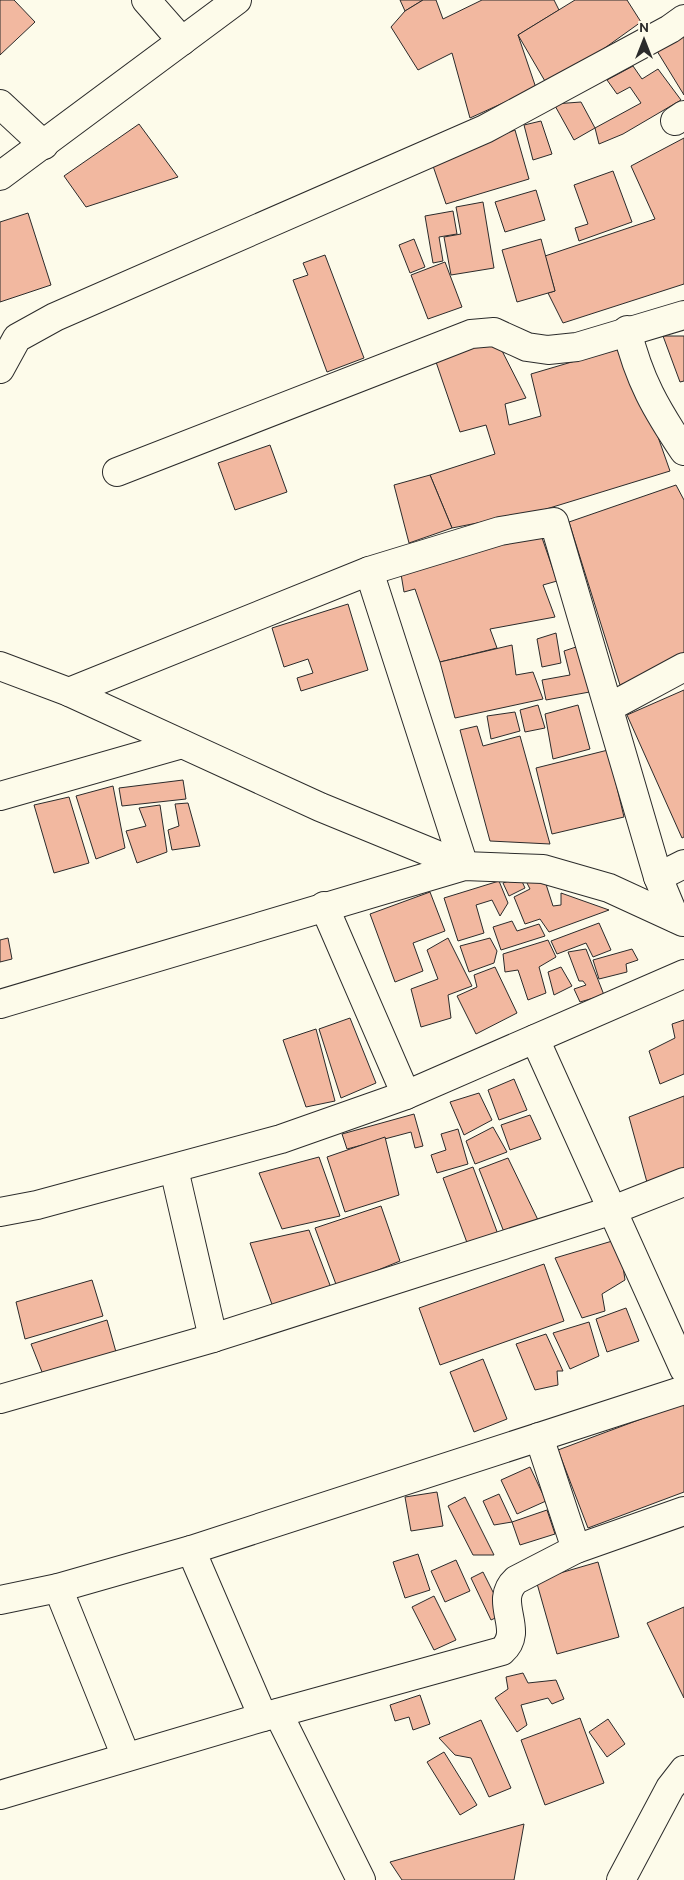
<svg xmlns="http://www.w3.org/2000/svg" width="684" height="1880" viewBox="0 0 684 1880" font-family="Overpass,sans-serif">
<rect width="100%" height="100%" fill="#fdfbea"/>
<g fill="#f2b8a0" stroke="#2b2b2b">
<polygon points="0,0 14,0 35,22 0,55"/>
<polygon points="400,0 423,0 405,11"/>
<polygon points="423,0 436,0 443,19 482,0 554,0 559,10 518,35 536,88 470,118 452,53 418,70 391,27 405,11"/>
<polygon points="575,0 627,0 641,22 549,88 518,35"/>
<polygon points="684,34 684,95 657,51"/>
<polygon points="633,66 642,79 658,69 681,100 623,134 599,144 595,128 641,103 630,87 617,94 607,80"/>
<polygon points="581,102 595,128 574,140 554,104"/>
<polygon points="541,121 552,154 533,160 524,125"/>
<polygon points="139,124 178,177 86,207 64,176"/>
<polygon points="515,130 529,179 446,204 432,163"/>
<polygon points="684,138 684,284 563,323 548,293 555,291 545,256 655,219 631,166"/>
<polygon points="613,171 632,222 579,241 575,228 588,224 574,185"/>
<polygon points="536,190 545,220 505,232 495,202"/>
<polygon points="483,202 494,268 451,275 444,237 461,234 456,207"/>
<polygon points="453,211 457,234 439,237 443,261 433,263 425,216"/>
<polygon points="28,213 51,285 0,302 0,222"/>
<polygon points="414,239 425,267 410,273 399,245"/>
<polygon points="541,239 555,291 517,302 502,250"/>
<polygon points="325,255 364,358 327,372 293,280 308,275 303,263"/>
<polygon points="445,262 462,307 428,319 411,275"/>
<polygon points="663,336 684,336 684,381 680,382"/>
<polygon points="496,339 526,398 505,404 509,425 541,416 531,374 626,346 670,471 543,510 452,528 430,475 495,454 486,425 460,432 435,359"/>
<polygon points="270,445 287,492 235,510 218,463"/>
<polygon points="430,475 452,528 409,543 394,485"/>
<polygon points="676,485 684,500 684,658 620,685 569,522"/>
<polygon points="540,532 557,581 543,585 555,617 490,629 497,648 440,662 415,589 404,592 401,574"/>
<polygon points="348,604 368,670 301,691 297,678 313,673 308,659 284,667 272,628"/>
<polygon points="556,633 561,663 542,667 537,639"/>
<polygon points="512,645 516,675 533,672 543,699 455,718 440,662"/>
<polygon points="576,647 595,691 546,700 542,680 570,675 564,651"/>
<polygon points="684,690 684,837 682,838 627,715"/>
<polygon points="538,705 545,728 525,732 520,710"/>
<polygon points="578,705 590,749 553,759 545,714"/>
<polygon points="515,712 520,731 491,739 487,716"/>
<polygon points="477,726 483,746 520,736 550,844 490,841 460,730"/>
<polygon points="608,750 624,817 552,834 536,768"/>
<polygon points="183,780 186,799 122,806 119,788"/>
<polygon points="113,786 125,848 96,859 76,796"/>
<polygon points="69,797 89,863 54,873 34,805"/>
<polygon points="188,803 200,846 172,850 168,830 179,826 175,804"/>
<polygon points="160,805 167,852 137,863 126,831 146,826 139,808"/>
<polygon points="543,875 553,906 561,905 561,893 609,910 549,932 540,919 525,924 514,897 530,889 524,877"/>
<polygon points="520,877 525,888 509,896 503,883"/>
<polygon points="499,881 508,903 500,916 492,900 476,905 484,933 458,941 444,898"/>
<polygon points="430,892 445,931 413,943 423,971 395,982 370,914"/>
<polygon points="512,921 517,931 539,924 545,936 501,950 493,927"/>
<polygon points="599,923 611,950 593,957 586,943 557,954 551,941"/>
<polygon points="8,938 12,959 0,962 0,940"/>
<polygon points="448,938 472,986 448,995 451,1018 421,1027 411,989 438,979 427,950"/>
<polygon points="490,938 497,951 494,963 469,972 460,946"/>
<polygon points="548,940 556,957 539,967 546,993 528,1000 518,970 505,972 503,954"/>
<polygon points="586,949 604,995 580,1002 574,989 586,985 583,981 579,981 568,952"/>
<polygon points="632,949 638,960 626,964 627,972 599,979 593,960"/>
<polygon points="495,967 517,1013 476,1034 457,996 477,987 474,975"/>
<polygon points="561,967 572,986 554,995 548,972"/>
<polygon points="350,1018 376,1083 341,1098 319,1029"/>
<polygon points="684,1020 684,1074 660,1084 649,1051 675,1038 672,1024"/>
<polygon points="316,1029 335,1101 306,1107 283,1040"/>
<polygon points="514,1079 527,1110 499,1120 488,1090"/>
<polygon points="479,1093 492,1120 464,1135 450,1102"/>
<polygon points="684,1096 684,1171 648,1186 629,1117"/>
<polygon points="414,1114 423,1146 415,1148 411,1132 347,1149 342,1134"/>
<polygon points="530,1115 541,1139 510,1150 501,1125"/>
<polygon points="493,1127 507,1152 475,1164 466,1141"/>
<polygon points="458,1129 468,1164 437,1173 431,1155 446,1150 441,1134"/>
<polygon points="385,1137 399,1195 345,1212 327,1157"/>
<polygon points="319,1157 340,1216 282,1229 259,1173"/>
<polygon points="508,1158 538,1220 504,1232 479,1169"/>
<polygon points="473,1167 499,1237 469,1248 443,1178"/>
<polygon points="381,1206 400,1261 337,1287 315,1228"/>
<polygon points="309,1230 333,1293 274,1310 250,1243"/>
<polygon points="619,1239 625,1280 602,1294 605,1311 582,1318 555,1258"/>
<polygon points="544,1264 564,1321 440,1365 419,1308"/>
<polygon points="92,1280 103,1316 25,1339 16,1302"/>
<polygon points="626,1308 639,1341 607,1352 596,1319"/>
<polygon points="107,1320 116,1352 44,1377 31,1344"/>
<polygon points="589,1322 599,1356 570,1369 553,1333"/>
<polygon points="546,1334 563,1371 557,1371 558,1385 535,1390 516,1344"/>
<polygon points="483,1359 507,1419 474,1432 450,1372"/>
<polygon points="684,1403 684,1492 588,1528 558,1450"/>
<polygon points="530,1467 546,1501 517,1514 501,1480"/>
<polygon points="437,1492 443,1526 411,1531 405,1497"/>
<polygon points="499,1494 512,1522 494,1525 483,1501"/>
<polygon points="465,1497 494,1555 473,1555 448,1506"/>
<polygon points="547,1510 555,1534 520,1545 512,1522"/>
<polygon points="418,1554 430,1590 405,1598 393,1562"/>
<polygon points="456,1560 470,1591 445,1602 431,1571"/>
<polygon points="598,1562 619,1637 557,1654 536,1580"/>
<polygon points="483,1572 504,1614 491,1620 471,1578"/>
<polygon points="434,1596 456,1640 434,1650 412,1607"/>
<polygon points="684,1607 684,1698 647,1623"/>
<polygon points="523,1673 528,1683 556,1680 564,1699 552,1704 548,1698 521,1705 527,1725 517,1732 495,1698 508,1689 506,1677"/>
<polygon points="420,1695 430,1724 413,1730 409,1717 395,1721 390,1705"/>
<polygon points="580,1718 604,1783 545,1805 521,1740"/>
<polygon points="608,1719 625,1744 607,1757 589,1732"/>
<polygon points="481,1720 511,1788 489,1797 471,1758 455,1755 439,1738"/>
<polygon points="444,1752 477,1805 460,1815 427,1762"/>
<polygon points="524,1824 514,1880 402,1880 390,1862"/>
</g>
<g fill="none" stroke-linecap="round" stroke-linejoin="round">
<defs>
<g id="street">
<polyline points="146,0 182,41"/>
<polyline points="0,104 44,145"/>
<polyline points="675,121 684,115"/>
<polyline points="0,176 237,0"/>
<path d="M627,330C639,380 656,409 684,451"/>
<polyline points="0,369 17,338 55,317 485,129 670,29 684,19"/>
<polyline points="117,472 471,334 494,332 527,347 548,350 577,347 684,315"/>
<polyline points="369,571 464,866"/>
<polyline points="0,666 69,692 320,807 464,866"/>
<polyline points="69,692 369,571 500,531 554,522 658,877 675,918"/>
<polyline points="610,707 684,667"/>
<polyline points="0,796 182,744"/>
<polyline points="658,877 684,864"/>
<polyline points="324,906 406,1095"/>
<polyline points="0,1004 464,866 543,869 609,888 683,922"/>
<polyline points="535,1039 684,1369"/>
<polyline points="174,1169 213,1338"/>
<polyline points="0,1212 37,1205 281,1139 406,1095 684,974"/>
<polyline points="0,1399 213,1338 613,1210 684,1182"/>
<polyline points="539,1437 576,1549"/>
<polyline points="191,1550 263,1717"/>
<polyline points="58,1588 126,1757"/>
<polyline points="0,1600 58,1588 191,1550 684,1390"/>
<polyline points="278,1713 361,1880"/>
<path d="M0,1795L263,1717L502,1651C526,1630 492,1602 516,1580L576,1549L684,1511"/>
<polyline points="621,1880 670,1788 684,1770"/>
</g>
</defs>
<use href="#street" stroke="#2b2b2b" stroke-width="30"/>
<use href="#street" stroke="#fdfbea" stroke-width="28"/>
</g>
<g transform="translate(644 40)" stroke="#fdfbea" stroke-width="4" paint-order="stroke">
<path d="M0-4L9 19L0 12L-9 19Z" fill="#2b2b2b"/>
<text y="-8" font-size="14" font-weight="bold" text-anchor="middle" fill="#2b2b2b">N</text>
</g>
</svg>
